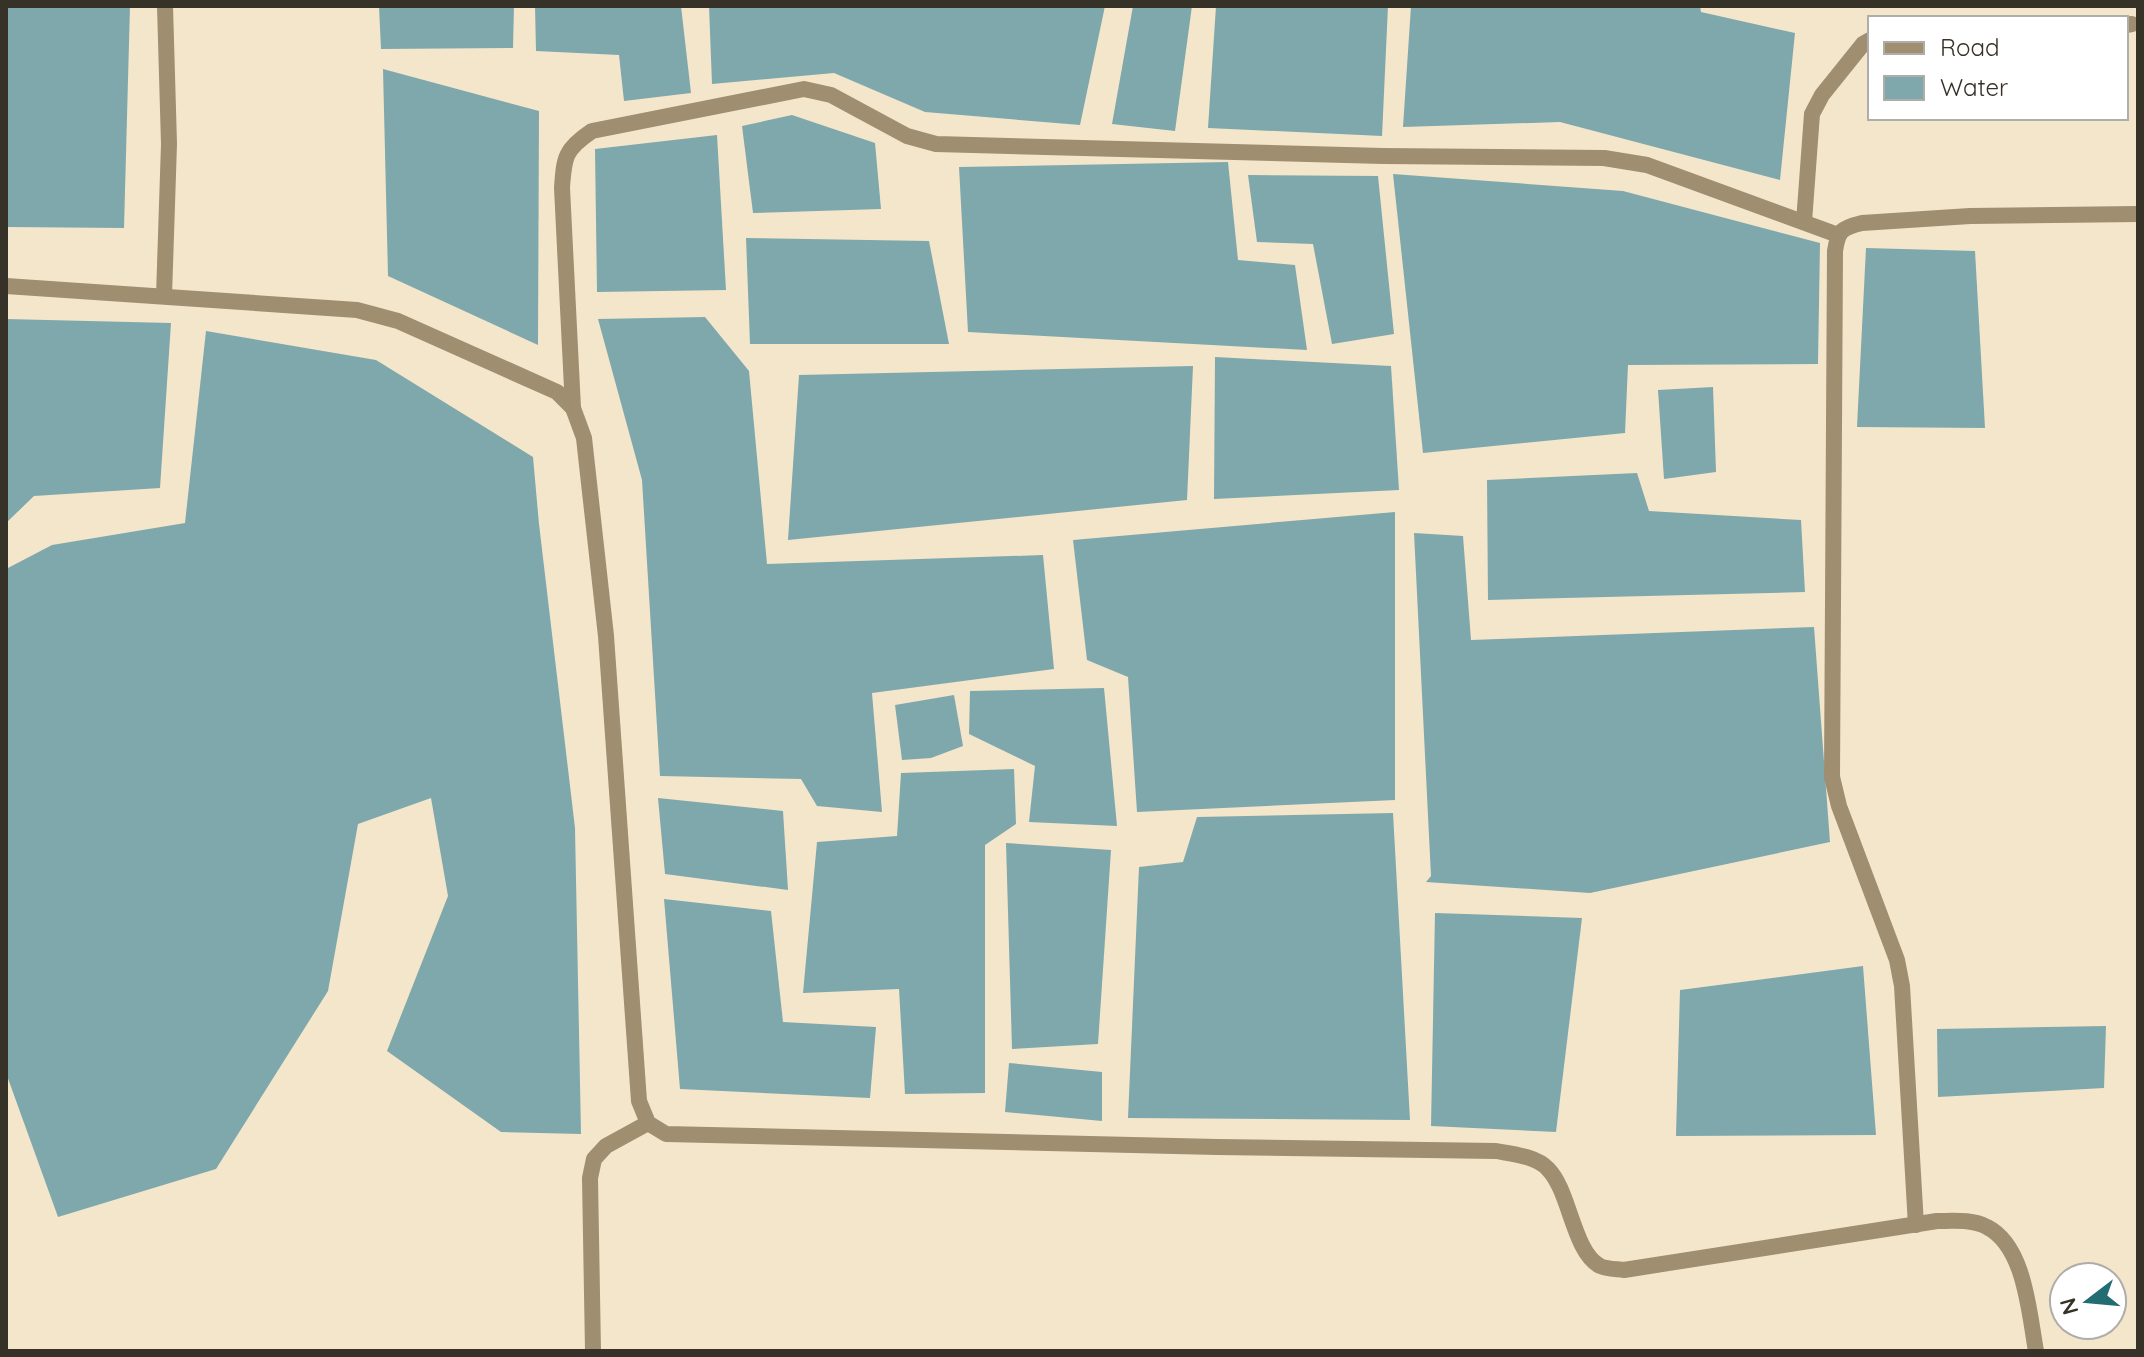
<svg xmlns="http://www.w3.org/2000/svg" width="2144" height="1357" viewBox="0 0 2144 1357" font-family="Quicksand,sans-serif">
<rect width="100%" height="100%" fill="#f4e6cb"/>
<g fill="#7fa8ad">
<polygon points="6,6 130,6 124,228 6,227"/>
<polygon points="379,6 514,6 513,48 381,49"/>
<polygon points="535,6 681,6 691,93 624,101 619,55 536,51"/>
<polygon points="709,6 1105,6 1080,125 925,112 834,73 712,84"/>
<polygon points="1133,6 1192,6 1175,131 1112,124"/>
<polygon points="1216,6 1388,6 1382,136 1208,128"/>
<polygon points="1411,6 1700,6 1701,12 1795,33 1780,180 1560,122 1403,127"/>
<polygon points="383,69 539,111 538,345 388,276"/>
<polygon points="792,115 875,143 881,209 753,213 742,126"/>
<polygon points="717,135 726,290 597,292 595,149"/>
<polygon points="1228,162 1238,260 1295,265 1307,350 968,332 959,167"/>
<polygon points="1393,174 1623,191 1820,243 1818,364 1628,365 1625,433 1423,453"/>
<polygon points="1248,175 1378,176 1394,334 1332,344 1313,244 1257,242"/>
<polygon points="746,238 929,241 949,344 750,344"/>
<polygon points="1866,248 1975,251 1985,428 1857,427"/>
<polygon points="705,317 749,371 767,564 1043,555 1054,669 872,693 882,812 817,806 801,779 660,776 642,480 598,319"/>
<polygon points="6,319 171,323 160,488 34,496 6,523"/>
<polygon points="206,331 376,360 533,457 539,524 575,828 581,1134 501,1132 387,1051 448,896 431,798 358,824 328,991 216,1169 58,1217 6,1073 6,569 52,545 185,523"/>
<polygon points="1215,357 1391,366 1399,490 1214,499"/>
<polygon points="1193,366 1187,500 788,540 799,375"/>
<polygon points="1713,387 1716,472 1664,479 1658,390"/>
<polygon points="1637,473 1649,511 1801,520 1805,592 1488,600 1487,480"/>
<polygon points="1395,512 1395,800 1137,812 1128,677 1087,660 1073,540"/>
<polygon points="1414,533 1463,536 1471,640 1814,627 1830,842 1590,893 1426,882 1431,876"/>
<polygon points="1104,688 1117,826 1029,822 1035,766 969,734 970,691"/>
<polygon points="954,695 963,746 931,758 902,760 895,705"/>
<polygon points="1014,769 1016,824 985,845 985,1093 905,1094 899,989 803,993 817,842 897,836 901,773"/>
<polygon points="658,798 783,811 788,890 665,874"/>
<polygon points="1393,813 1410,1120 1128,1118 1139,867 1183,862 1197,817"/>
<polygon points="1006,843 1111,850 1098,1044 1012,1049"/>
<polygon points="664,899 771,911 783,1022 876,1027 870,1098 680,1089"/>
<polygon points="1435,913 1582,918 1556,1132 1431,1126"/>
<polygon points="1863,966 1876,1135 1676,1136 1680,990"/>
<polygon points="2106,1026 2104,1088 1938,1097 1937,1029"/>
<polygon points="1009,1063 1102,1072 1102,1121 1005,1112"/>
</g>
<g fill="none" stroke-linecap="round" stroke-linejoin="round">
<g stroke="#9f8e70" stroke-width="16">
<polyline points="2126,25 2132,24"/>
<polyline points="1804,222 1812,114 1822,95 1863,44 1870,40"/>
<polyline points="164,296 169,144 165,6"/>
<path d="M573,408L562,188C564,157 565,149 592,131L804,89L831,95L907,136L936,144L1383,156L1604,158L1647,165L1838,235"/>
<path d="M1916,1225L1902,986L1897,960L1839,806L1832,777L1835,251C1838,231 1841,228 1862,223L1970,216L2138,214"/>
<polyline points="593,1351 590,1178 594,1159 606,1146 648,1123"/>
</g>
<path stroke="#9f8e70" stroke-width="16" d="M6,286L357,310L398,321L557,392L573,408L584,438L606,636L639,1101L648,1123L666,1134L1217,1147L1496,1151C1512,1154 1536,1156 1548,1169C1570,1191 1573,1252 1600,1266C1606,1269 1617,1269 1624,1270L1937,1221C1953,1221 1972,1219 1987,1227C2025,1246 2029,1313 2036,1351"/>
</g>
<rect width="2144" height="1357" fill="none" stroke="#373227" stroke-width="16"/>
<rect x="1868" y="16" width="260" height="104" fill="#ffffff" stroke="#afada9" stroke-width="2"/>
<rect x="1884" y="42" width="40" height="12" fill="#9f8e70" stroke="#afada9" stroke-width="2"/>
<text x="1940" y="56" font-size="24" fill="#373227">Road</text>
<rect x="1884" y="76" width="40" height="24" fill="#7fa8ad" stroke="#afada9" stroke-width="2"/>
<text x="1940" y="96" font-size="24" fill="#373227">Water</text>
<g transform="translate(2088 1301) rotate(254)"><circle r="38" fill="#ffffff" stroke="#afada9" stroke-width="2"/>
<path d="M0-6L14 30L0 20L-14 30Z" fill="#226d72"/>
<text y="-12" font-size="22" font-weight="bold" text-anchor="middle" fill="#373227">N</text>
</g>
</svg>
